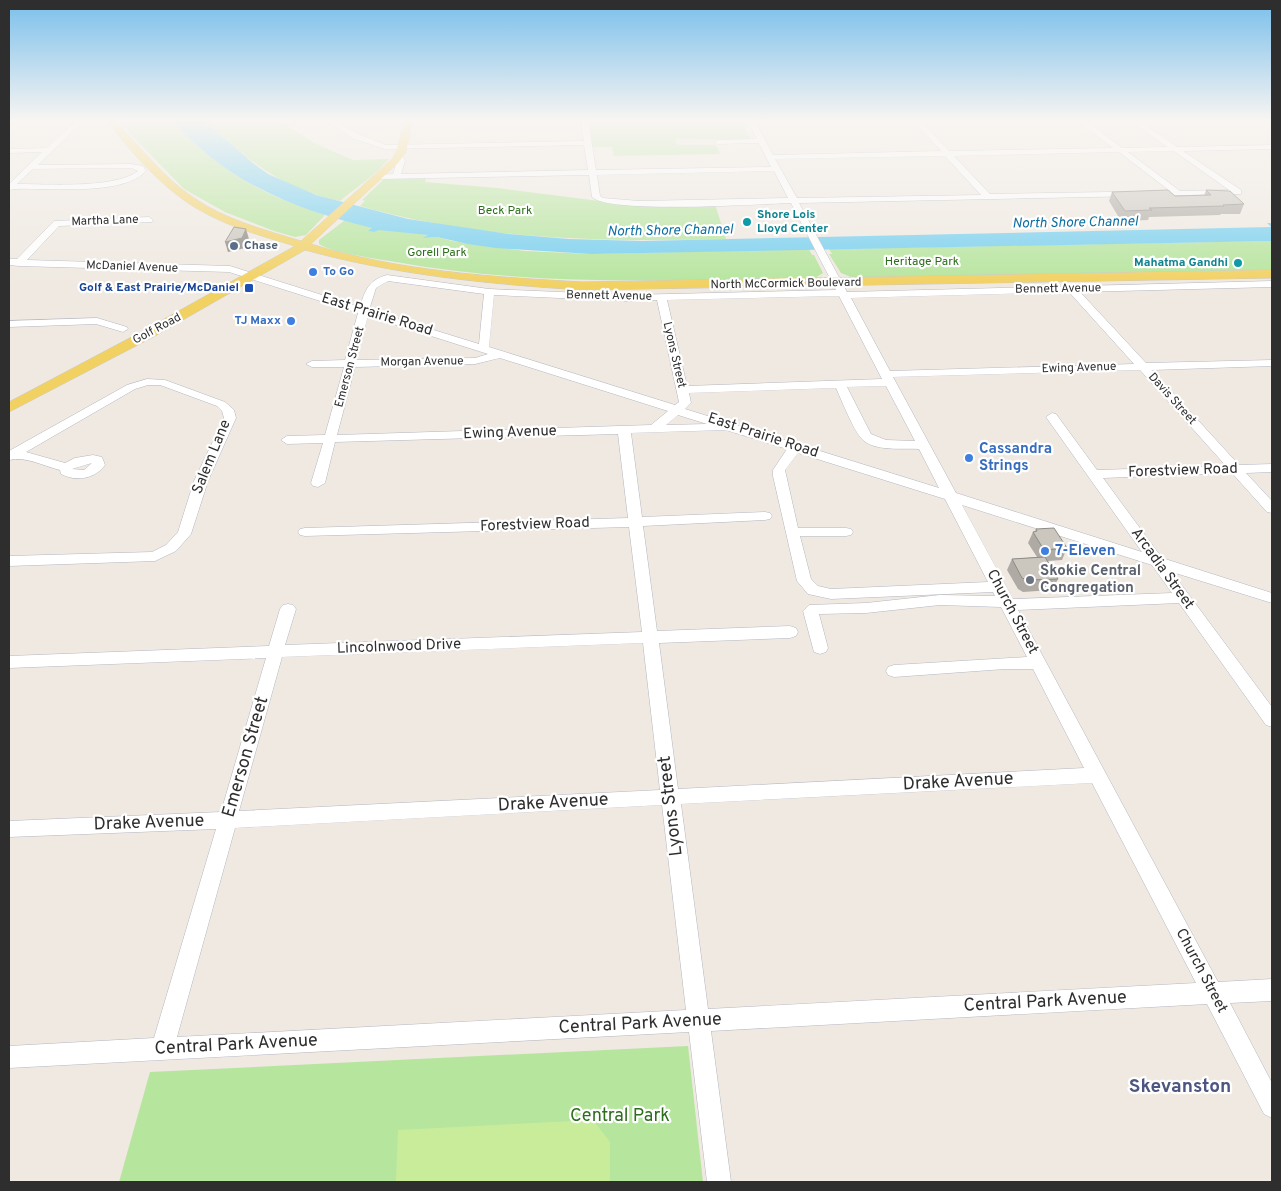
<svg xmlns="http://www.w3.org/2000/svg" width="1281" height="1191" viewBox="0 0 1281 1191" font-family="Overpass,sans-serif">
<rect width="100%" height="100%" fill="#efe9e1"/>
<g fill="#b6e59e">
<path d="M117,120H175L177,126C208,158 240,182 281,199C295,205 312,207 325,215L306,235L295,237L274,231L225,212L184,189Z"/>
<path d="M203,120H280L314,143L353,160L389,159C375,176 356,187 340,201C280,189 248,159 203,120Z"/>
<polygon points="587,120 741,120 751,140 676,139 677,145 716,145 720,154 614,156 612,147 592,147"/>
<path d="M426,177L425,182L497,188L639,206L715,204L726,239C602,242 479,240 360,206L365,201L362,200L384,179Z"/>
<path d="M345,220L373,228L369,231L374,232L379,229L429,235L424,238L437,237L452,241L525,251L591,254L809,249L812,255H814L823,273L815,278C674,280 534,287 396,262C378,259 332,253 319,244V240Z"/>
<polygon points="1272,241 1272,270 854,278 841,273 829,254 832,254 829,249"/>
<polygon points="688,1046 703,1182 119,1182 150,1072"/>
</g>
<polygon fill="#c9ec9a" points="593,1120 610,1142 610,1182 396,1182 398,1130"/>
<path fill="#75cff0" d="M175,120H203L253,163L268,174L316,195L408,219L509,234L569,239L642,241L1271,227L1267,223H1272V241L591,254L496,248L468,244L437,237L423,238L428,235L379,230L374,232L368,231L372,228C313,214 246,191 198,146C190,139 179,131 175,120Z"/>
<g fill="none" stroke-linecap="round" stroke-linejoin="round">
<defs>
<g id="minor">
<path d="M77,120H84L38,165L131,164L143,166L146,171C126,193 68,189 40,189C30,189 18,188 9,190V184L42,152L9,153V149L47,148ZM131,168L138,171C115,189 47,184 17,184L33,169Z"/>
<path d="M326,120H334L358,134L386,145L584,141L581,120H588L596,170L771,167L759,143L718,144L714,142L718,140L757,139L747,120H754L773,155L941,151L913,120H920L949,151L1113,148L1077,120H1085L1122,148L1167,147L1130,120H1138L1177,147L1272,145V149L1183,151L1241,190V194H1238L799,203L847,292L1272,281V287L1080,292L1146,363L1272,360V366L1152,370L1239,465L1272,464V472L1246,473L1272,501V513L1267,512L1232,473L1103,478L1162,558L1272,593V603L1172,572L1272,707V727L1266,725L1179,603L1018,610L1218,982L1272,979V1001L1230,1003L1272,1083V1118L1264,1114L1207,1004L711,1031L731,1182H707L689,1032L9,1068V1046L154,1038L216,829L9,837V821L221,812L266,658L9,668V656L269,646L280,609L283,605L288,604L293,605L296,609L285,645L642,632L629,527L305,536L300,535L298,532L300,529L305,528L628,518L618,434L335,442L325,483L318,487L313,486L311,483L323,443L287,444L281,440L287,436L325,435L344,367H312L306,364L312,361L345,360L358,313L229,272L19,266L9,265V259H17L54,221L149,217L153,220L152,222L59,226L27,260L230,266L360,307C365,290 369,280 387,275L489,289L628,295L836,290L791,203C759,204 609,214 592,197L589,175L379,179L375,177L376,175L393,174L397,161L395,156L399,154H402L405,161L401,174L588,170L584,145L385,149L352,138ZM1174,151L1229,190L1180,191L1128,152ZM1119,152L1170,191L990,194L954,156ZM945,156L981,195L797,198L775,159ZM774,171L788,198L639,201L603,198L600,196L597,175ZM388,281L484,294L479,344L369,310L376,288ZM1069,292L1134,364L890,371L851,298ZM494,295L628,301L657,300L679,402L675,405L489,347ZM839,296L882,379L687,386L667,300ZM368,316L488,354L475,358L356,360ZM500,358L668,411L651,425L337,435L355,367L475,364ZM1140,370L1226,466L1097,470L1056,414L1052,413L1046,417L1142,552L956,493L893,377ZM886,386L915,441L886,440L871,434L847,387ZM836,388C842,401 852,427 861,438C873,452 902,448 919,449L939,488L685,409L691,403L689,393ZM678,415L707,424L666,425ZM726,430L787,449L773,470V476L797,581L808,594L831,599L993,592L995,596L940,595L866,603L809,605L803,611L814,652L820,654L826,652L828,648L819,614L866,613L940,605L1001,607L1027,657L894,665L888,667L886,671L888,675L894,677L1005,669H1033L1084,768L678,789L659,643L790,638L796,636L798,632L796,628L790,626L657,631L643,526L765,520L770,519L772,516L770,513L765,512L642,517L631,433ZM798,453L945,499L988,582L831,589L818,586L811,579L800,536H846L851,535L853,532L851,529L846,528H798L785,470ZM962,505L1152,565L1172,593L1013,599ZM643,643L660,790L239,811L282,657ZM1092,783L1196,983L708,1009L681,804ZM662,805L686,1010L177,1037L235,828Z"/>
<polygon points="1265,120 1272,120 1272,125"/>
<polygon points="97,318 127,327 128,329 123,332 96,324 9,327 9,321"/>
<path d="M147,379L165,380L225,402L234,410L236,418L208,481L191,534L176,551L155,561L9,566V556L152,552L166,545L178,532L194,481L224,418L222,411L217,406L160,385H148L135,389L26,452L65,463L75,458L93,455L102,457L105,465C95,479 76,482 61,474L60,470C43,466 26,456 9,460V451L127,385ZM92,463L84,470L72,469Z"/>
</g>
<path id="major" d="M106,120H115C140,147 164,178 194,198C226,220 265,230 301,241L392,159L396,152L405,120H413L406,152L398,163L311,244C398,271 491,277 582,282L1272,270V278L582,290C488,284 396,275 305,250L153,337L9,412V402L143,331L295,246C261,236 226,226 196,208C161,187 131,152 106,120Z"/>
</defs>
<use href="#minor" stroke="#b4b7c1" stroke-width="1"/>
<use href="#major" stroke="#c9c9c9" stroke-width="1"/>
<use href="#minor" fill="#fff" fill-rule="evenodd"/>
<use href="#major" fill="#f2d163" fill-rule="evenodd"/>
</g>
<g fill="#afaba4">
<polygon points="1206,190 1244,204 1240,214 1221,214 1220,215 1149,217 1148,220 1121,221 1109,201 1112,192 1175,196 1204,196"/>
<polygon points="1036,529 1067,548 1062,560 1048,561 1058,579 1052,590 1023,592 1018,589 1007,570 1012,559 1037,557 1028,543 1033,532 1035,532"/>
</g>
<polygon fill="#8e8b86" points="246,229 249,239 245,248 228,252 225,242"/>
<g fill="#cbc7bf" stroke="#8e8b86">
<polygon points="1168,190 1175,196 1211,195 1206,190 1230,191 1244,204 1223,205 1224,206 1149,208 1152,210 1125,211 1112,192"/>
<polygon points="234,227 246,229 242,238 225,242"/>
<polygon points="1054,528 1067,548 1044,550 1033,532 1037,531 1036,529"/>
<polygon points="1045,557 1058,579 1028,580 1022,578 1012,559"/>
</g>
<linearGradient id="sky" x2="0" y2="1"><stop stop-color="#7abfeb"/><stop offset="0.42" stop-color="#f8f5f2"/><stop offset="1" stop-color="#f8f5f2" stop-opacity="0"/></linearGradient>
<rect width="1281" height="287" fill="url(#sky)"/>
<g fill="#0f9aa8" stroke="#fff" stroke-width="2">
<circle cx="747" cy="222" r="5"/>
<circle cx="1238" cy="263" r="5"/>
</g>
<circle fill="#5c6f8a" stroke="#fff" stroke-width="2" cx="234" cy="246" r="5"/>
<g fill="#3f7fe0" stroke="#fff" stroke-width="2">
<circle cx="313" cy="272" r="5"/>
<circle cx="291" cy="321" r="5"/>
<circle cx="969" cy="458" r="5"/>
<circle cx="1045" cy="551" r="5"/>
</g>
<rect fill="#1a4fb4" stroke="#fff" stroke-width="2" x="244" y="283" width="10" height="10" rx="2.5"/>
<circle fill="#6b7280" stroke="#fff" stroke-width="2" cx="1030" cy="580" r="5"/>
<g text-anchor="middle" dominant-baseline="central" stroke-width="4.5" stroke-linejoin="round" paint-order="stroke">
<g font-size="12" fill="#2c6e1b" stroke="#fff">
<text x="505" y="211">Beck Park</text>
<text x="437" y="253">Gorell Park</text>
<text x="922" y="262">Heritage Park</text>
</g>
<g font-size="12" font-weight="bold" fill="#0d838f" stroke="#fff" text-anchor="start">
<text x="757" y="215">Shore Lois<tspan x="757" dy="14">Lloyd Center</tspan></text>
<text x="1228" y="263" text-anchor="end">Mahatma Gandhi</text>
</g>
<g font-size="12" fill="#2e2e2e" stroke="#fff">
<text transform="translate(105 221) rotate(-2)">Martha Lane</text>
<text transform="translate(132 267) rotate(2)">McDaniel Avenue</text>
<text transform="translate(786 284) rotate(-1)">North McCormick Boulevard</text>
<text transform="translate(1058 289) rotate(-1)">Bennett Avenue</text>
<text transform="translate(609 296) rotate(1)">Bennett Avenue</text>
<text transform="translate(157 329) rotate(-28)">Golf Road</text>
<text transform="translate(674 355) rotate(77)">Lyons Street</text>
<text transform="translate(422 362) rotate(-1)">Morgan Avenue</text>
<text transform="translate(350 367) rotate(-75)">Emerson Street</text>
<text transform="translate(1079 368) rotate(-2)">Ewing Avenue</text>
<text transform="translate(1172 399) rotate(48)">Davis Street</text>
</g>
<g font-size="12" font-weight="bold" fill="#4e5e75" stroke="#fff" text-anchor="start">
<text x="244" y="246">Chase</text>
</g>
<g font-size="12" font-weight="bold" fill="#366cbe" stroke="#fff" text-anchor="start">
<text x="323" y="272">To Go</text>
<text x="281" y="321" text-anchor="end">TJ Maxx</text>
</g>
<g font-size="12" font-weight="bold" fill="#164399" stroke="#fff" text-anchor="end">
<text x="239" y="288">Golf &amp; East Prairie/McDaniel</text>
</g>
<g font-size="14" font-style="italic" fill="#0d6fa3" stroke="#fff">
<text transform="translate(1075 223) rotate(-1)">North Shore Channel</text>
<text transform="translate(670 231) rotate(-1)">North Shore Channel</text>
</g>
<g font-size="15" fill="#2e2e2e" stroke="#fff">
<text transform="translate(377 315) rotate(17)">East Prairie Road</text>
<text transform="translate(510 433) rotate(-2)">Ewing Avenue</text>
<text transform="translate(763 436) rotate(18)">East Prairie Road</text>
<text transform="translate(212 457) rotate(-68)">Salem Lane</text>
<text transform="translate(1183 471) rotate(-2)">Forestview Road</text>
<text transform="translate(535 525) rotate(-2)">Forestview Road</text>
<text transform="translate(1162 569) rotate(54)">Arcadia Street</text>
<text transform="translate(1012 612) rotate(62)">Church Street</text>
<text transform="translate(399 647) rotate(-2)">Lincolnwood Drive</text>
<text transform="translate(1201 971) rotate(62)">Church Street</text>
</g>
<g font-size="15" font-weight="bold" fill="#366cbe" stroke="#fff" text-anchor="start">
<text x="979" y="449">Cassandra<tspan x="979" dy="17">Strings</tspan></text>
<text x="1055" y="551">7-Eleven</text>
</g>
<g font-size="15" font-weight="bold" fill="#5b616d" stroke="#fff" text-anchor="start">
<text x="1040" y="571">Skokie Central<tspan x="1040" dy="17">Congregation</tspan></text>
</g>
<g font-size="18" fill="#2e2e2e" stroke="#fff">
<text transform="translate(246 757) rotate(-74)">Emerson Street</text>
<text transform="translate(958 782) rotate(-3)">Drake Avenue</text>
<text transform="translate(553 803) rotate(-3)">Drake Avenue</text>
<text transform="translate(671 806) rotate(-97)">Lyons Street</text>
<text transform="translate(149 823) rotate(-2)">Drake Avenue</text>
<text transform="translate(1045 1002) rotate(-3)">Central Park Avenue</text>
<text transform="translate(640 1024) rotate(-3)">Central Park Avenue</text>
<text transform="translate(236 1045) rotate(-3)">Central Park Avenue</text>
</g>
<g font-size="18" fill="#2c6e1b" stroke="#fff">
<text x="620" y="1116">Central Park</text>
</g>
<g font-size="19" font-weight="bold" fill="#4d5680" stroke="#fff">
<text x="1180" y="1087">Skevanston</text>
</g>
</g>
<rect width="1281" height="1191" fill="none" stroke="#2e2e2e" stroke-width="20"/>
</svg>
